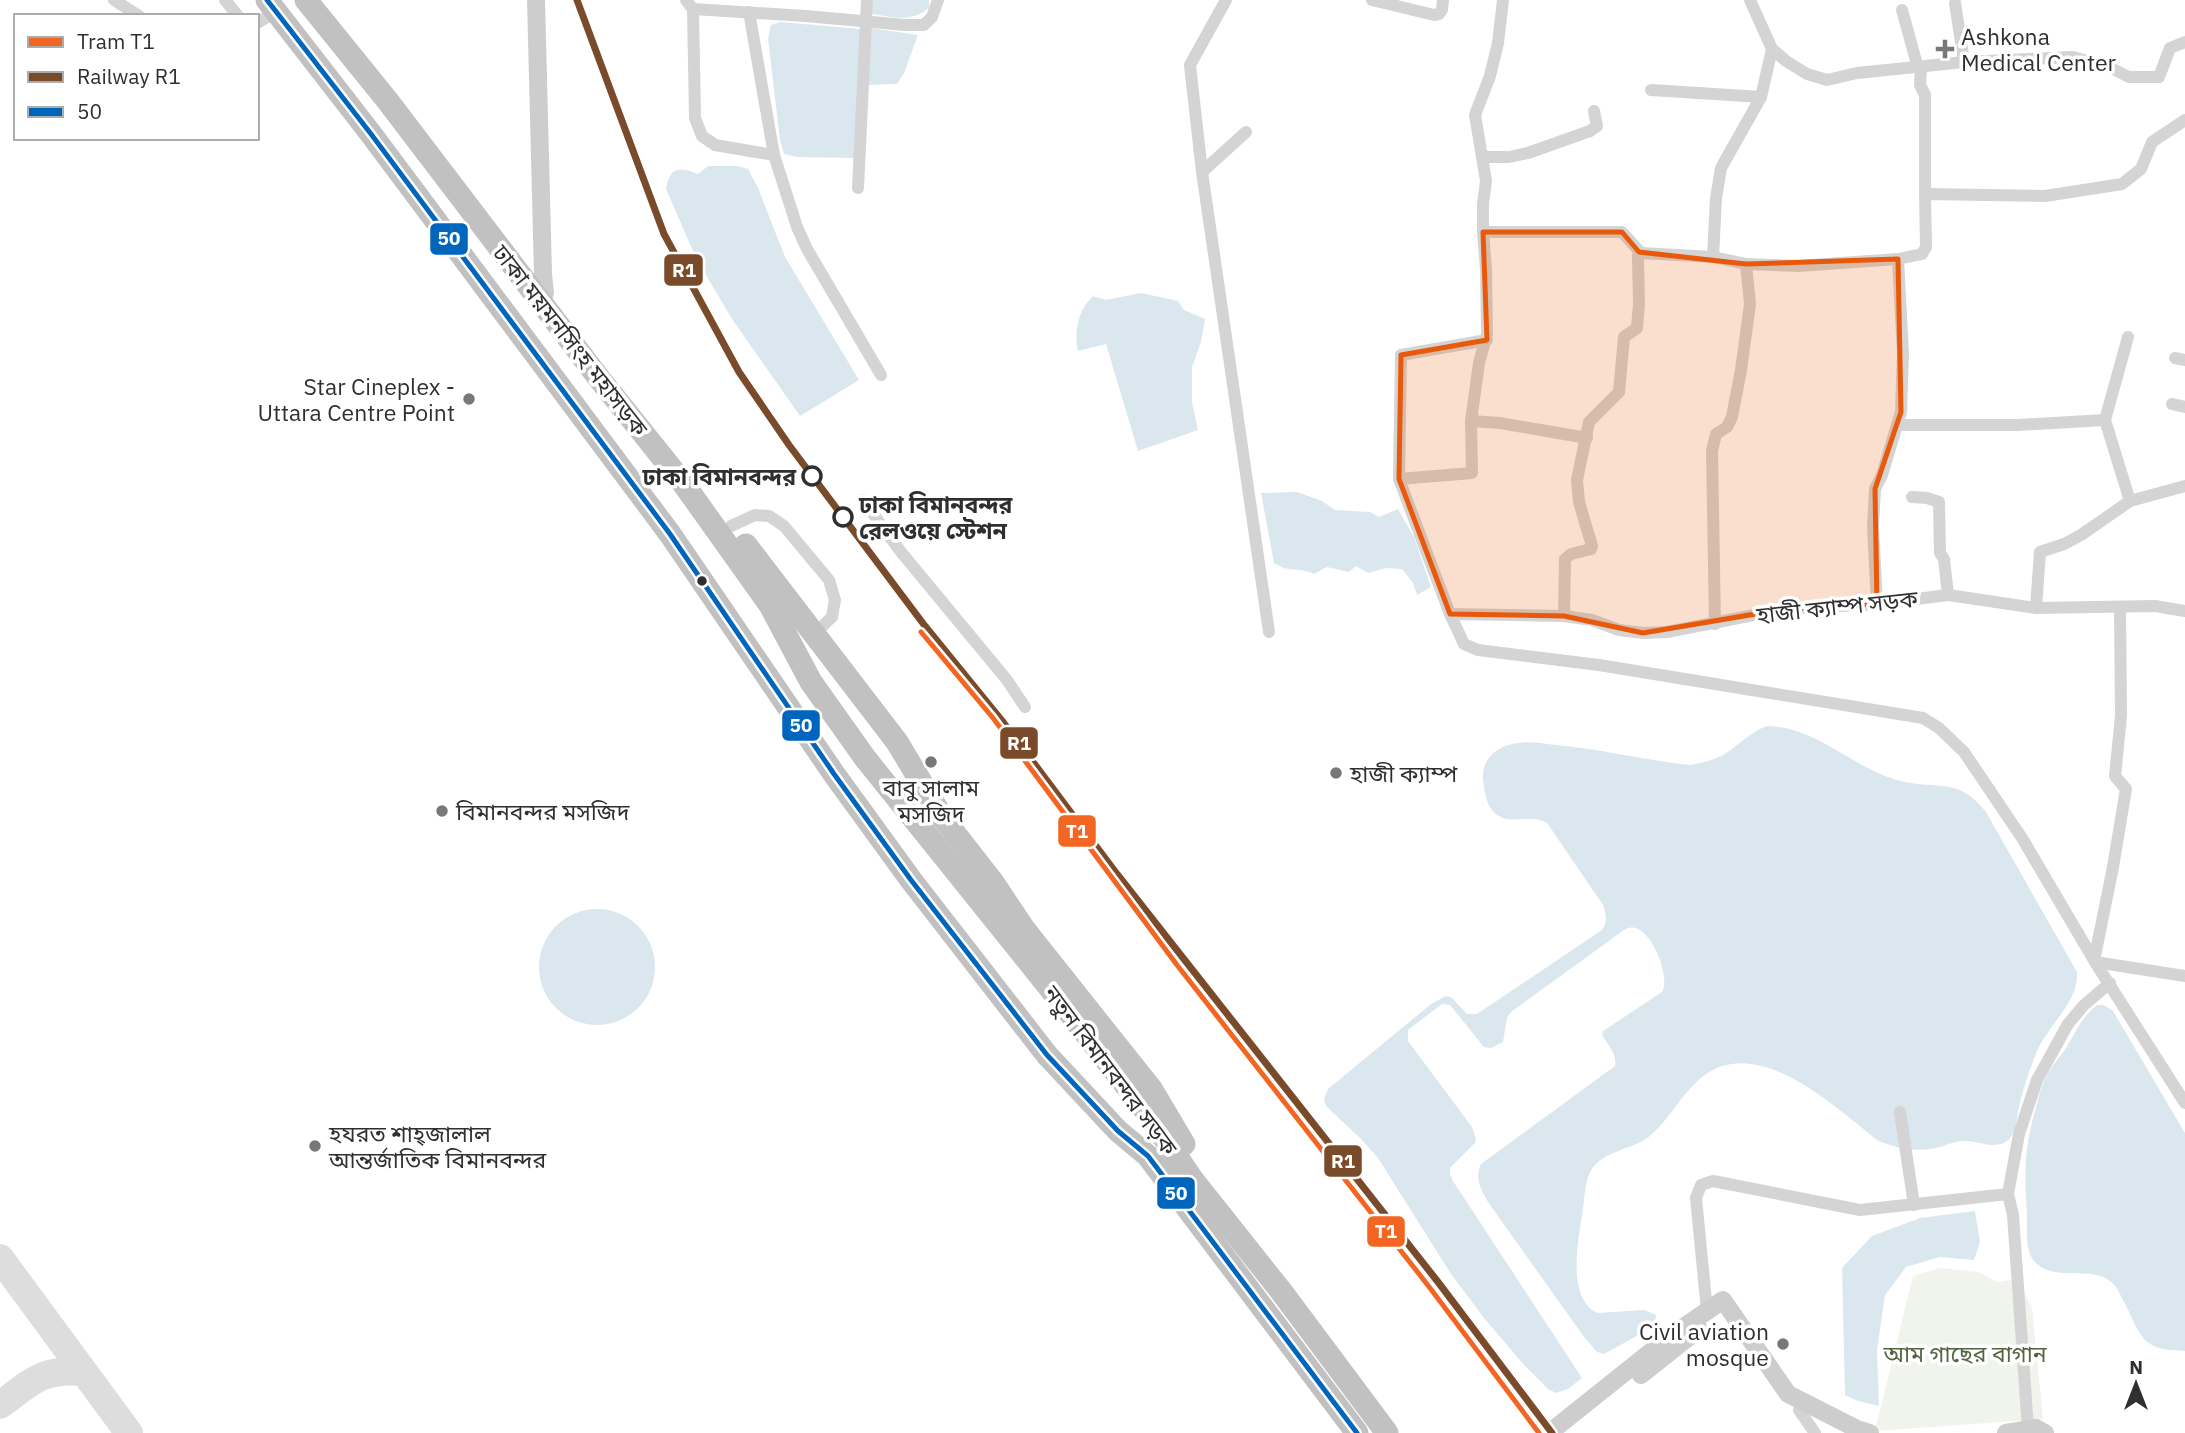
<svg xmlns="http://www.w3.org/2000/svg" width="2185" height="1433" viewBox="0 0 2185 1433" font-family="'IBM Plex Sans','Noto Sans Bengali',sans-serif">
<rect width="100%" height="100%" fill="#fff"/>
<polygon fill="#f1f3ed" points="1939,1268 1979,1272 1997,1282 2018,1279 2032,1308 2043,1419 1875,1431 1913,1276"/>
<g fill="#dbe7ef">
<path d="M872,0H929V8C910,23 894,17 872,14Z"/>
<polygon points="780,22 861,29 855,158 798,157 784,154 780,140 768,39 771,25"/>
<polygon points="870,28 918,35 904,73 897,84 867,85"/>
<path d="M708,166H737L748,169L758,188L785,257L859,380L800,416L732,319L697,260L666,189C669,167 680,166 698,174Z"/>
<path d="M1141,293L1178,301L1184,310L1205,319L1201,342L1192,367V402L1198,430L1138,451L1106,344L1078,351C1074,331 1078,310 1093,296L1106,300Z"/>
<path d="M1297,492L1322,501L1335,510L1370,512L1379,517L1398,509L1414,537L1431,587L1417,595L1413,583L1402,569L1386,568L1368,573L1356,566L1349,572L1327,567L1314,574C1298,566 1291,574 1274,563L1261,493Z"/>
<path d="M1767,726C1817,727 1851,767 1897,780C1935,791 1958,775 1986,812L2077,972C2079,1002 2049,1024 2037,1051C2030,1069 2023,1088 2019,1107C2017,1114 2017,1122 2015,1128C2013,1134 2011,1138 2007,1141C1993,1150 1980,1141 1965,1141C1956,1141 1949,1144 1940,1147C1918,1153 1897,1149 1877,1140C1836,1108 1760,1035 1705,1075C1683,1091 1672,1116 1652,1134C1636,1149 1611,1149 1596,1164C1585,1174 1585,1195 1583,1209C1579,1235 1565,1300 1598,1313L1644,1310L1656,1315L1655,1326L1604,1354L1597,1352L1584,1337L1488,1202C1481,1189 1474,1179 1481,1164L1615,1066C1617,1052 1608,1046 1602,1035L1603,1031L1662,992C1671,977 1652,931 1635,928C1630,927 1628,928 1624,930L1511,1012L1507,1018L1503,1042L1491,1048L1484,1047L1450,1005L1442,1004L1408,1030V1041L1472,1127L1476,1139L1475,1143L1450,1168V1174L1453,1181L1582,1378L1568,1389L1556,1393L1548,1389L1524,1365L1484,1318L1451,1274L1378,1158L1361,1139L1326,1106L1324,1099L1328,1089L1431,1004L1446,996L1451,997L1467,1014H1477L1602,930C1608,921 1606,914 1603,905L1547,823C1531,813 1510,826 1496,814C1486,806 1485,793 1483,780C1481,758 1498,745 1519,743C1531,741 1545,744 1556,745C1601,749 1644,760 1689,765C1700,763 1712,761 1723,755C1738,746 1750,732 1767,726Z"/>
<circle cx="597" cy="967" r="58"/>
<path d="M2097,1005H2104L2113,1011L2185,1133V1351C2138,1350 2142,1335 2122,1298C2119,1292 2116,1285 2110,1281C2091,1265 2053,1283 2034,1261C2025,1251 2027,1229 2027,1215C2024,1171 2024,1147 2037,1104C2039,1096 2041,1086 2045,1079C2051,1067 2059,1058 2066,1048C2076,1032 2082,1016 2097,1005Z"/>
<polygon points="1975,1211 1980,1242 1974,1260 1940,1257 1906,1267 1885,1295 1877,1350 1879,1406 1858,1401 1845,1395 1842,1268 1872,1236 1920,1218"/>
</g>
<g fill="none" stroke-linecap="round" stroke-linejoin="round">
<g stroke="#ddd" stroke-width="28">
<polyline points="0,1258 129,1433"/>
<path d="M0,1405C33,1381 40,1369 84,1372"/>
</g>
<g stroke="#d4d4d4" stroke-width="12">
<polyline points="114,0 139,16"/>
<polyline points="225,0 238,16"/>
<polyline points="686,0 693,9 806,16 905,25 924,25 932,17 938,0"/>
<polyline points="1226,0 1190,65 1202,172 1269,632"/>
<polyline points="1372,0 1434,15 1439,14 1442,10 1443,0"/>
<polyline points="1503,0 1498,43 1490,76 1475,115 1486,181 1483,204 1483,232 1486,269 1487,334 1479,363 1471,421 1472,473 1399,479 1450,614 1464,644 1478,650 1599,665 1923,718 1939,728 1964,752 2022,838 2095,962 2185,1103"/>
<polyline points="1750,0 1772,49 1786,61 1807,74 1827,80 1857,73 1964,62 2073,57 2111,68 2129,77 2159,77 2170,48 2185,42"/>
<polyline points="1955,3 1964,62"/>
<polyline points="693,9 695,118 702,136 715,145 774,155 797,227 807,249 881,375"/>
<polyline points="1902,10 1918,68"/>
<polyline points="749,12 774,155"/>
<polyline points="257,23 276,12"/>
<polyline points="1921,68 1920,85 1925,95 1925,194"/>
<polyline points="1651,90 1761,97"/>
<polyline points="1483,157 1509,157 1528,153 1590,131 1597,126 1594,111"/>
<polyline points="1202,172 1246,132"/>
<polyline points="858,188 867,0"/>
<polyline points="1483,232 1622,232 1641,253"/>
<polyline points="1641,253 1713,257 1746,264 1798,266 1898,259 1922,254 1926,247 1925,194 2045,196 2122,184 2141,169 2152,142 2185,120"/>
<polyline points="1713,257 1716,198 1721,168 1761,97 1772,49"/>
<polyline points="2128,337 2105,420 2130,501"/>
<polyline points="2175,358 2185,360"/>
<polyline points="2172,404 2185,407"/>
<polyline points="1471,421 1500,423 1587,438"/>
<polyline points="1897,425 2018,425 2105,420"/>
<polyline points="1399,479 1401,355 1487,340"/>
<polyline points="1912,497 1927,498 1939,502 1940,553 1944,559 1948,595"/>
<polyline points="863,500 901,552 1007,680 1025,707"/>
<polyline points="731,526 755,515 769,516 784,526 829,580 835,600 832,617 814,634"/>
<polyline points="1877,604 1873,527 1875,489 1882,475 1901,412 1903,354 1898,259"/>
<polyline points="2120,607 2121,716 2115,776 2126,789 2113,867 2095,956 2095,962 2185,976"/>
<polyline points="2036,608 2040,552 2064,544 2081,535 2130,501 2185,486"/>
<polyline points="1450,614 1564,616 1592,620 1619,630 1643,633 1667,632 1785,609 1877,604 1948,595 2036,608 2155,606 2185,611"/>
<polyline points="1564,616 1565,559 1571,554 1591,549 1592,546 1579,502 1577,480 1589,422 1619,392 1624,337 1637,328 1639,304 1638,256 1641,253"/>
<polyline points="1715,624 1712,451 1716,434 1727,427 1732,417 1741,370 1750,304 1746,264"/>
<polyline points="1900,1112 1914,1205"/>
<polyline points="1707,1311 1696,1198 1701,1185 1713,1181 1860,1210 2008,1194"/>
<polyline points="1799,1410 1815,1433"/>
<polyline points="2028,1429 2013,1215 2008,1194 2019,1134 2037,1080 2068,1024 2084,1005 2110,983"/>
</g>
<g stroke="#cdcdcd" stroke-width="18">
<polyline points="536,0 543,274 545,293"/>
<polyline points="1641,1375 1699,1329"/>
<polyline points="1549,1433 1668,1338 1723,1300 1788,1394 1857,1429 1870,1433"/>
<polyline points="2006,1433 2036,1428 2045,1433"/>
</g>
<g stroke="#c1c1c1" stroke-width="23">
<polyline points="267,0 371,134 670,534 834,774 911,880 1047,1055 1118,1131 1148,1156 1357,1433"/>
<polyline points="306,0 387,100 598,377 683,483 770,605 811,682 865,758 1069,1012 1148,1114 1192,1179 1281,1291 1387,1433"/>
<polyline points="746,545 897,742 942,817 992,881 1024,929 1152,1090 1184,1144"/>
</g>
<defs>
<polyline id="bus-1" points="267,0 371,134 670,534 834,774 911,880 1047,1055 1118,1131 1148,1156 1357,1433"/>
</defs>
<use href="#bus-1" stroke="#fff" stroke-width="10"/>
<use href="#bus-1" stroke="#0065bd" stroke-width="5"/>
<defs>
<polyline id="rail-1" points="577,0 664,234 739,372 789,445 925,626 1003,722 1117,874 1438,1282 1552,1433"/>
</defs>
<use href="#rail-1" stroke="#fff" stroke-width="12"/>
<use href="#rail-1" stroke="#7a4b2a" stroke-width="7"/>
<defs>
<polyline id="tram-1" points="921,632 993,718 1177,965 1430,1288 1539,1433"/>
</defs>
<use href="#tram-1" stroke="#fff" stroke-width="10"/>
<use href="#tram-1" stroke="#f26522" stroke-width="5"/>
</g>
<path fill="#e8590c" fill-opacity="0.2" stroke="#e8590c" stroke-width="5" stroke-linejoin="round" d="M1483,232H1622L1639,252L1746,264L1898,259L1901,412L1875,489L1877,604L1785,609L1643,633L1564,616L1450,614L1399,479L1401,355L1487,340Z"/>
<g fill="#787878" stroke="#fff" stroke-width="2.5">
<path d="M1941.5 38.5h7v7h7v7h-7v7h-7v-7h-7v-7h7z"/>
<circle cx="469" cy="399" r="7"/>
<circle cx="931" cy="762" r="7"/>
<circle cx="1336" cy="773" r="7"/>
<circle cx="442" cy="811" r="7"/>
<circle cx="315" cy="1146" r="7"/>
<circle cx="1783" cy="1344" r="7"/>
</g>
<g fill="#fff" stroke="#2f2f2f" stroke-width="3.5">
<circle cx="812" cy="476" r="9"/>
<circle cx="843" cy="517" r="9"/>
</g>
<circle fill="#2f2f2f" stroke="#fff" stroke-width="2.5" cx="702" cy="581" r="6"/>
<g text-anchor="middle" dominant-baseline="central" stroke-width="7" stroke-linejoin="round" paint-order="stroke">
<g font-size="23" fill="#2f2f2f" stroke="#fff" text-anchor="start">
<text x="1961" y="36">Ashkona<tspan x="1961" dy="26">Medical Center</tspan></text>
<text x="455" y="386" text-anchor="end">Star Cineplex -<tspan x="455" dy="26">Uttara Centre Point</tspan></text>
<text x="1350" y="773">হাজী ক্যাম্প</text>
<text x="931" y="787" text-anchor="middle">বাবু সালাম<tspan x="931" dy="26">মসজিদ</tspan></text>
<text x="456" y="811">বিমানবন্দর মসজিদ</text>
<text x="329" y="1133">হযরত শাহ্‌জালাল<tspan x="329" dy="26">আন্তর্জাতিক বিমানবন্দর</tspan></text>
<text x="1769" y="1331" text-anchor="end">Civil aviation<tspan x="1769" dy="26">mosque</tspan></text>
</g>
<g font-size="23" fill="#2f2f2f" stroke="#fff">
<text transform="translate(571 340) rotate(52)">ঢাকা ময়মনসিংহ মহাসড়ক</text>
<text transform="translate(1837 606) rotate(-6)">হাজী ক্যাম্প সড়ক</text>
<text transform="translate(1111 1070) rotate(53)">নতুন বিমানবন্দর সড়ক</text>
</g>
<g font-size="23" font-weight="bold" fill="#2f2f2f" stroke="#fff" text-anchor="end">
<text x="796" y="476">ঢাকা বিমানবন্দর</text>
<text x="859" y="504" text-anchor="start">ঢাকা বিমানবন্দর<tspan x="859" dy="26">রেলওয়ে স্টেশন</tspan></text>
</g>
<g font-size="23" fill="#516640" stroke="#fff">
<text x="1965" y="1353">আম গাছের বাগান</text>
</g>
</g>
<g stroke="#fff" stroke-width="2.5">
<rect x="429" y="222" width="40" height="34" rx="7" fill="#0065bd"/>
<rect x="663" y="253" width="41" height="34" rx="7" fill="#7a4b2a"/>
<rect x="781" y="709" width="40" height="33" rx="7" fill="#0065bd"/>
<rect x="999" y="726" width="40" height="34" rx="7" fill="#7a4b2a"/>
<rect x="1057" y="814" width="40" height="34" rx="7" fill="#f26522"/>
<rect x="1323" y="1144" width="40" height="34" rx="7" fill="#7a4b2a"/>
<rect x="1156" y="1176" width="40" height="34" rx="7" fill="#0065bd"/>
<rect x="1366" y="1215" width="40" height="33" rx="7" fill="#f26522"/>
</g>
<g font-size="19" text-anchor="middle" font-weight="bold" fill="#fff">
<text x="449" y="245">50</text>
<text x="684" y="277">R1</text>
<text x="801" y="732">50</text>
<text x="1019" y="750">R1</text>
<text x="1077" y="838">T1</text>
<text x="1343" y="1168">R1</text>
<text x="1176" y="1200">50</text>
<text x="1386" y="1238">T1</text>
</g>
<rect x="14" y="14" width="245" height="126" fill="#ffffff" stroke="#acacac" stroke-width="2"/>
<rect x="28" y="37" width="35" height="10" fill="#f26522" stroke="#acacac" stroke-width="2"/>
<text x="77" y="49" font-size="21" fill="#2f2f2f">Tram T1</text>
<rect x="28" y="72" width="35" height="10" fill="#7a4b2a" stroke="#acacac" stroke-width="2"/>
<text x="77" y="84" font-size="21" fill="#2f2f2f">Railway R1</text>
<rect x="28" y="107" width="35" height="10" fill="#0065bd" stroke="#acacac" stroke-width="2"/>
<text x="77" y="119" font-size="21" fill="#2f2f2f">50</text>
<g transform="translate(2136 1384)" stroke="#ffffff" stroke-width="5" paint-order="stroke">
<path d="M0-5L12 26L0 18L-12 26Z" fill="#2f2f2f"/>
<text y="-10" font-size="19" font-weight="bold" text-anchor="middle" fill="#2f2f2f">N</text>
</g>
</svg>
